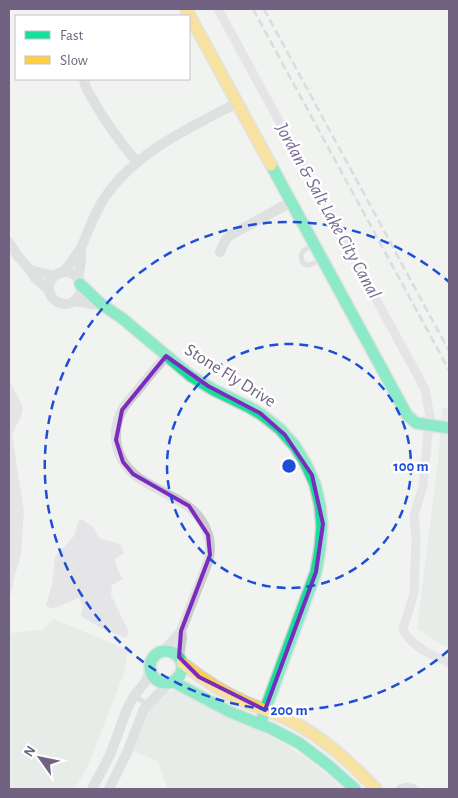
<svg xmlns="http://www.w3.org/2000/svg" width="458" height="798" viewBox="0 0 458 798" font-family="'Alegreya Sans',sans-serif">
<rect width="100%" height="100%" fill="#f0f3f0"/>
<g fill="#dde5e1">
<polygon points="449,406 449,649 417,629 438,461 442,409"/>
<polygon points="54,619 128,650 124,673 88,766 75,789 9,789 9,633 42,630"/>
<path d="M170,691H178L282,743L306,758L330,777L343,789H167L158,761L133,751C139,733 143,715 157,701C161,697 165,694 170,691Z"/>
</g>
<g fill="#d7d5dc">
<polygon points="9,379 23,407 21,417 12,434 24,512 21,555 14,578 9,603 11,617 9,626"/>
<polygon points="82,519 94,528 99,538 120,544 124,553 115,559 117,569 123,579 112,585 111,595 129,632 126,638 101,628 81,616 83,606 79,598 52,609 46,605 52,585 55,557 74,536 79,520"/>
</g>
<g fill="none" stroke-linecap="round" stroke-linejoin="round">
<g stroke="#d7d5dc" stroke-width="9">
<polyline points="218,9 425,389 430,417"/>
<path d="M428,433L423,486L414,515L416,538L414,593L403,629C411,647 432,655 449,663"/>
</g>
<defs>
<g id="fast">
<polyline points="271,165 407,415 416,423 449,428"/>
<polyline points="80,284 101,304 123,319 191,376 214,390 249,407 261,414 280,429 295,446 306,464 315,484 320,505 322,526 320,549 316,572 260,724"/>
<circle cx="166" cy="667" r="16"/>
<polyline points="174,682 228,711 272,729 299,743 328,765 355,789"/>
</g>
<g id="slow">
<polyline points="186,9 271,165"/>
<path d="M182,663C202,679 224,693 247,703C262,709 278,714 293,722C325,739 351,763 376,789"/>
</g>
</defs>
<use href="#fast" stroke="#ceced0" stroke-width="14"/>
<use href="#slow" stroke="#ceced0" stroke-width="14"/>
<g stroke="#cbcacc" stroke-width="5">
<path d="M312,245C309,247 304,249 302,253C300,259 303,266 309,265C313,264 318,261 321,259"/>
<polyline points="134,696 147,704"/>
</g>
<g stroke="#cbcacc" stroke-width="10">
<path d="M84,79C84,87 89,93 93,100C107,125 119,141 137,162"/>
<polyline points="9,242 17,255 30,270 35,278 49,290"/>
<polyline points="220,252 225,241 229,236 291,202"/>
<polyline points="30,270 55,276"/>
<circle cx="65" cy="288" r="16"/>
<path d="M62,273C69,266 75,257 80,249C84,243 85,237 88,231C93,219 98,208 105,197C137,151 189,128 237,103"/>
<polyline points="78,280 81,261 81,248"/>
<polyline points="74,301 93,304 102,305"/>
<path d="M164,651L181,631L208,562C211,551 211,542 207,532C192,487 128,495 117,446C115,435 116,423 121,412C125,404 131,398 137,391C146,379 156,368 166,356"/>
<polyline points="179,657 182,637 181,631"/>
<polyline points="92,789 110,755 127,709 134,696 146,681 150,670"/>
<polyline points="109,789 126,755 144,709 168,684"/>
<polyline points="401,789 407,788 413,789"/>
</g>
<use href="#fast" stroke="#16e098" stroke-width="11"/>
<use href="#slow" stroke="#ffcf43" stroke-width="11"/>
<g stroke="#c1c1c3" stroke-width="2.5" stroke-dasharray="8 4" stroke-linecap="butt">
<polyline points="253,9 449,370"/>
<polyline points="264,9 449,351"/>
</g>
</g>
<path d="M0 0H458V798H0ZM166,356L208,386L260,413L285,435L312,475L323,524L316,572L265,710L199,677L179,657L181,631L210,555L208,535L189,506L133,474L123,462L116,440L122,410Z" fill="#f0f3f0" fill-opacity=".55" fill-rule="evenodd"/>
<path fill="none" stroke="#7b2cbf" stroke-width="4" stroke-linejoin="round" d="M166,356L208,386L260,413L285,435L312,475L323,524L316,572L265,710L199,677L179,657L181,631L210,555L208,535L189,506L133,474L123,462L116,440L122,410Z"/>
<g fill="none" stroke="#1d4ed8" stroke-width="2.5" stroke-dasharray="9 6">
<circle cx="289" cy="466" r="122"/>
<path d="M449 650A244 244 0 1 1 449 282"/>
</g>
<g text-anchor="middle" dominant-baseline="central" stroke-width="5" stroke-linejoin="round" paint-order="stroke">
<g font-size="18" fill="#716281" stroke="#fff">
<text transform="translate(230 376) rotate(32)">Stone Fly Drive</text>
</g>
<g font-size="19" font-style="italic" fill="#796b94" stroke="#fff">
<text transform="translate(328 211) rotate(61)">Jordan &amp; Salt Lake City Canal</text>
</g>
</g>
<circle cx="289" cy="466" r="8" fill="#1d4ed8" stroke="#fff" stroke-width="2.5"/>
<g font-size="15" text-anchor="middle" font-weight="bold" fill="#1d4ed8" stroke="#fff" stroke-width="5" stroke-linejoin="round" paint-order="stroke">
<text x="411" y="471">100 m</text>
<text x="289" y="715">200 m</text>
</g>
<rect width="458" height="798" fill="none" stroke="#716281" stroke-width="20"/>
<rect x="15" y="15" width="175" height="65" fill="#ffffff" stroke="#c6c0cd"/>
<rect x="25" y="31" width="25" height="8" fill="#16e098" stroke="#c6c0cd"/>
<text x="60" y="40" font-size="15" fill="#716281">Fast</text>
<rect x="25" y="56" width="25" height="8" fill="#ffcf43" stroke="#c6c0cd"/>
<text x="60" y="65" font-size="15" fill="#716281">Slow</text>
<g transform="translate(40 758) rotate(303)" stroke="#ffffff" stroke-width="4" paint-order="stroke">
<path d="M0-4L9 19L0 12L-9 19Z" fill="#716281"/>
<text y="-8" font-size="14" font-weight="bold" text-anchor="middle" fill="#716281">N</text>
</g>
</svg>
